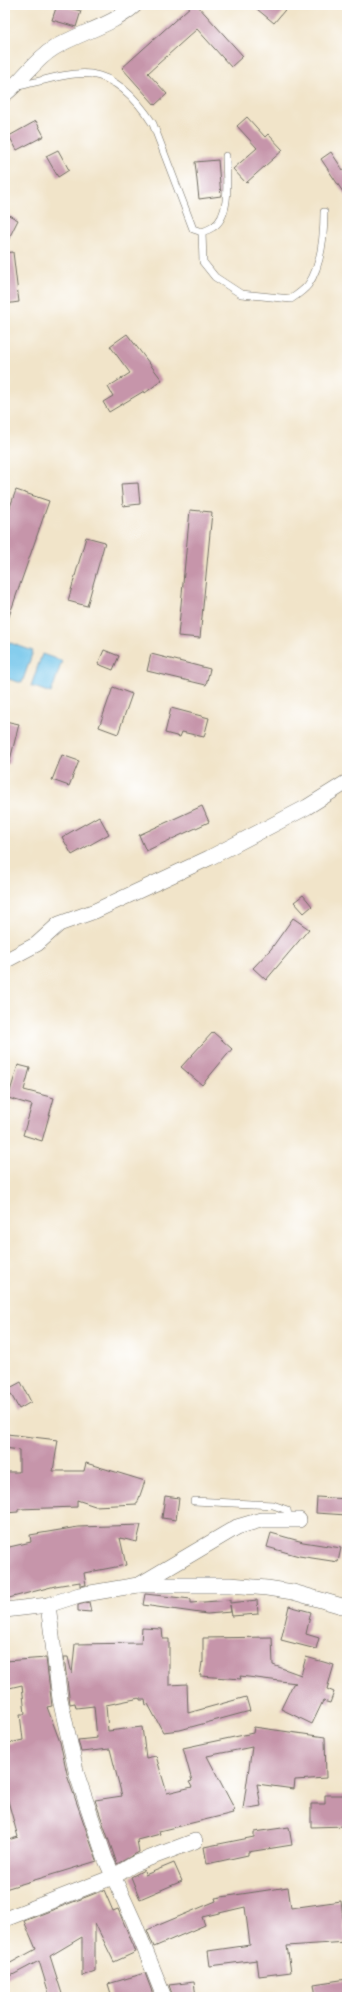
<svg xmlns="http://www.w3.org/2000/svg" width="352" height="2002" viewBox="0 0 352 2002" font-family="Itim,sans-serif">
<rect width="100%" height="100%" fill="#fff"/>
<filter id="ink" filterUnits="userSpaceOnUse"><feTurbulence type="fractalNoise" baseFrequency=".025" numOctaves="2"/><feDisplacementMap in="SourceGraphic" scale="8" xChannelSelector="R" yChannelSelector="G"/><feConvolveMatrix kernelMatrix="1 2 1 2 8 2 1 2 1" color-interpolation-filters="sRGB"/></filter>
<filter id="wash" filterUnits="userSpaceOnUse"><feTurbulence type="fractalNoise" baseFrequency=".012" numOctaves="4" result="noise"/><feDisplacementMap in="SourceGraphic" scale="16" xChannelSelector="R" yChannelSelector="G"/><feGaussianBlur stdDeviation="0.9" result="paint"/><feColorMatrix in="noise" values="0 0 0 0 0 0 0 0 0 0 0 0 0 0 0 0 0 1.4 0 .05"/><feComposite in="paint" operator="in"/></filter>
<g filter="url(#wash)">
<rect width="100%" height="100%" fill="#f1e4c9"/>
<g fill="#6cc2e9" stroke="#4c768a">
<polygon points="5,641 33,651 22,683 5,678"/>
<polygon points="42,654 62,661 51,693 31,686"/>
</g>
<g id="blocks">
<g fill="#c695aa">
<polygon points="57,5 81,11 76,27 52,20"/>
<polygon points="192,5 197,5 243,56 231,67 197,29 148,73 167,94 155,105 122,68"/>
<polygon points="252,5 289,5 274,23"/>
<polygon points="247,117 265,137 268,134 283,150 246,183 233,169 257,148 237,126"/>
<polygon points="36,121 44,136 17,150 9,136"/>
<polygon points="58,150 69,170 58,177 46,156"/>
<polygon points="331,152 347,176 347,198 321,159"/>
<polygon points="218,160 221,196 199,199 195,162"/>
<polygon points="5,213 18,220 5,246"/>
<polygon points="13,252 19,302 5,304 5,253"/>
<polygon points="127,334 162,380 145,393 144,391 109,412 103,402 113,396 108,387 130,373 110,346"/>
<polygon points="138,483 140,504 123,506 121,484"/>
<polygon points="16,490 49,501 7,622 5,622 5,521"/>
<polygon points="190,510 212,512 200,638 178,636"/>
<polygon points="86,537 105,542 87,606 68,601"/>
<polygon points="104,650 119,656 113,670 98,664"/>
<polygon points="151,654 210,669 206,685 147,671"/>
<polygon points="113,687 132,694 118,734 99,727"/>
<polygon points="171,708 209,718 204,737 182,732 180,737 165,733"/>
<polygon points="5,721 19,724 9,764 5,763"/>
<polygon points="62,755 79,761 69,786 52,780"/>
<polygon points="202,806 209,822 146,851 139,835"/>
<polygon points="99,816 109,834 72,855 62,837"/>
<polygon points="303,895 312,906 304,913 294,902"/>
<polygon points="293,918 309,929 266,980 253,968 271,949"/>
<polygon points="213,1032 232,1049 202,1085 181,1067"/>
<polygon points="18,1065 30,1068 24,1090 54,1098 42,1141 23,1135 32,1105 8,1098"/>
<polygon points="21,1382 31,1402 19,1409 8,1389"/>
<polygon points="7,1434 58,1440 53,1471 84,1471 86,1463 145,1481 137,1504 95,1506 77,1500 77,1507 18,1509 18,1512 5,1513 5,1472 19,1472 19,1450 5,1448"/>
<polygon points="165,1496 179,1498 176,1520 162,1518"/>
<polygon points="317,1497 347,1499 347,1515 316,1513"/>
<polygon points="141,1525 137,1542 120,1538 126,1565 84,1573 86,1585 80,1586 80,1582 55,1586 5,1599 5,1548 31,1542 30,1535 78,1527"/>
<polygon points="271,1533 303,1542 341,1548 338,1562 299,1556 267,1547"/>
<polygon points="145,1594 191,1599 191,1603 230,1600 230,1603 257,1600 258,1614 232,1616 230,1605 231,1612 207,1614 143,1605"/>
<polygon points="89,1602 91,1612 78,1611 78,1605"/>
<polygon points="289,1606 311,1612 306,1634 319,1638 316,1649 281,1640"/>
<polygon points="142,1628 162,1629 163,1639 169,1639 169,1685 187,1684 188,1713 246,1697 250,1711 180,1730 163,1732 148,1704 146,1705 145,1700 140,1700 140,1698 106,1705 108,1731 142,1727 146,1758 156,1756 167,1793 192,1787 189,1782 192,1781 183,1748 253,1733 254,1727 325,1737 326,1778 295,1780 294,1789 257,1784 261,1806 243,1809 252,1747 207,1756 235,1810 232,1811 233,1813 159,1831 160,1834 137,1840 139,1852 117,1864 95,1800 122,1796 110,1749 81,1752 78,1740 97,1738 94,1706 76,1708 75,1703 70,1704 64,1657 68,1657 72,1674 75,1644 141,1643"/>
<polygon points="272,1637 273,1665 301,1675 306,1657 334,1665 327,1689 334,1692 330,1703 323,1701 312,1724 281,1709 293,1684 296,1683 240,1676 241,1679 200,1676 202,1662 203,1663 203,1638"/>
<polygon points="46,1658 52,1706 47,1707 60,1742 68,1778 97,1861 5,1889 5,1841 18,1837 5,1790 5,1744 23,1740 20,1714 25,1714 22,1685 5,1689 5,1661"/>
<polygon points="325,1795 347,1795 347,1826 311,1827 311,1804 325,1804"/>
<polygon points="289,1827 292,1845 248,1852 248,1855 207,1864 204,1847 254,1837 254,1832"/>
<polygon points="174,1863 182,1881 140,1899 131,1877 144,1870 145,1875"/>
<polygon points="288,1887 291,1908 341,1901 346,1942 287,1946 291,1972 259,1976 257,1960 210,1966 208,1951 250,1945 245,1907 202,1917 205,1925 154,1947 147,1930 216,1901 215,1898"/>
<polygon points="104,1890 113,1911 118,1909 136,1952 114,1962 95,1923 95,1971 82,1976 82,1937 50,1956 63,1997 50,1997 39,1961 5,1979 5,1966 36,1949 24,1921"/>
<polygon points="145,1973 154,1997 112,1997 108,1984"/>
<polygon points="347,1979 347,1997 316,1997 314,1984"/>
<polygon points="194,1982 196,1997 173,1997 169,1985"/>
</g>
</g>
</g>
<g filter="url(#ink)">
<use href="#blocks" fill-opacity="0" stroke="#706c62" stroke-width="1"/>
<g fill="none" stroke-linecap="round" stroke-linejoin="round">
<defs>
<g id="lane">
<path d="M19,86C38,82 72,71 91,74C118,78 139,102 153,124L193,229L202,232C205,231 210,229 213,227C232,215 226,176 226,156"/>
<path d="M202,232L203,262L215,277L241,294L291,299C297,295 304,290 308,285C322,265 324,236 324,212"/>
<polyline points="194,1501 273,1505 287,1510 289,1520"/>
</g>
<g id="street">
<path d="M5,94C23,80 34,60 54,48C80,32 112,26 135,5"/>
<polyline points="5,961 37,944 59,924 95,911 209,858 307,807 347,782"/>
<polyline points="139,1585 237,1527 261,1520 299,1520"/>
<polyline points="48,1605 60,1699 77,1775 105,1858 134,1922 164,1997"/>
<polyline points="5,1610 48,1605 79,1595 138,1585 230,1585 267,1588 293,1592 342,1606 347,1606"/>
<polyline points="5,1919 113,1877 134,1864 195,1841"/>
</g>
</defs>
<use href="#lane" stroke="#706c62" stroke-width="8"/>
<use href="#street" stroke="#706c62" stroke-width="16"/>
<use href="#lane" stroke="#fff" stroke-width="7"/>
<use href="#street" stroke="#fff" stroke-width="15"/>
</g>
</g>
<rect width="352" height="2002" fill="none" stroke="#fff" stroke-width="20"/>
</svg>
